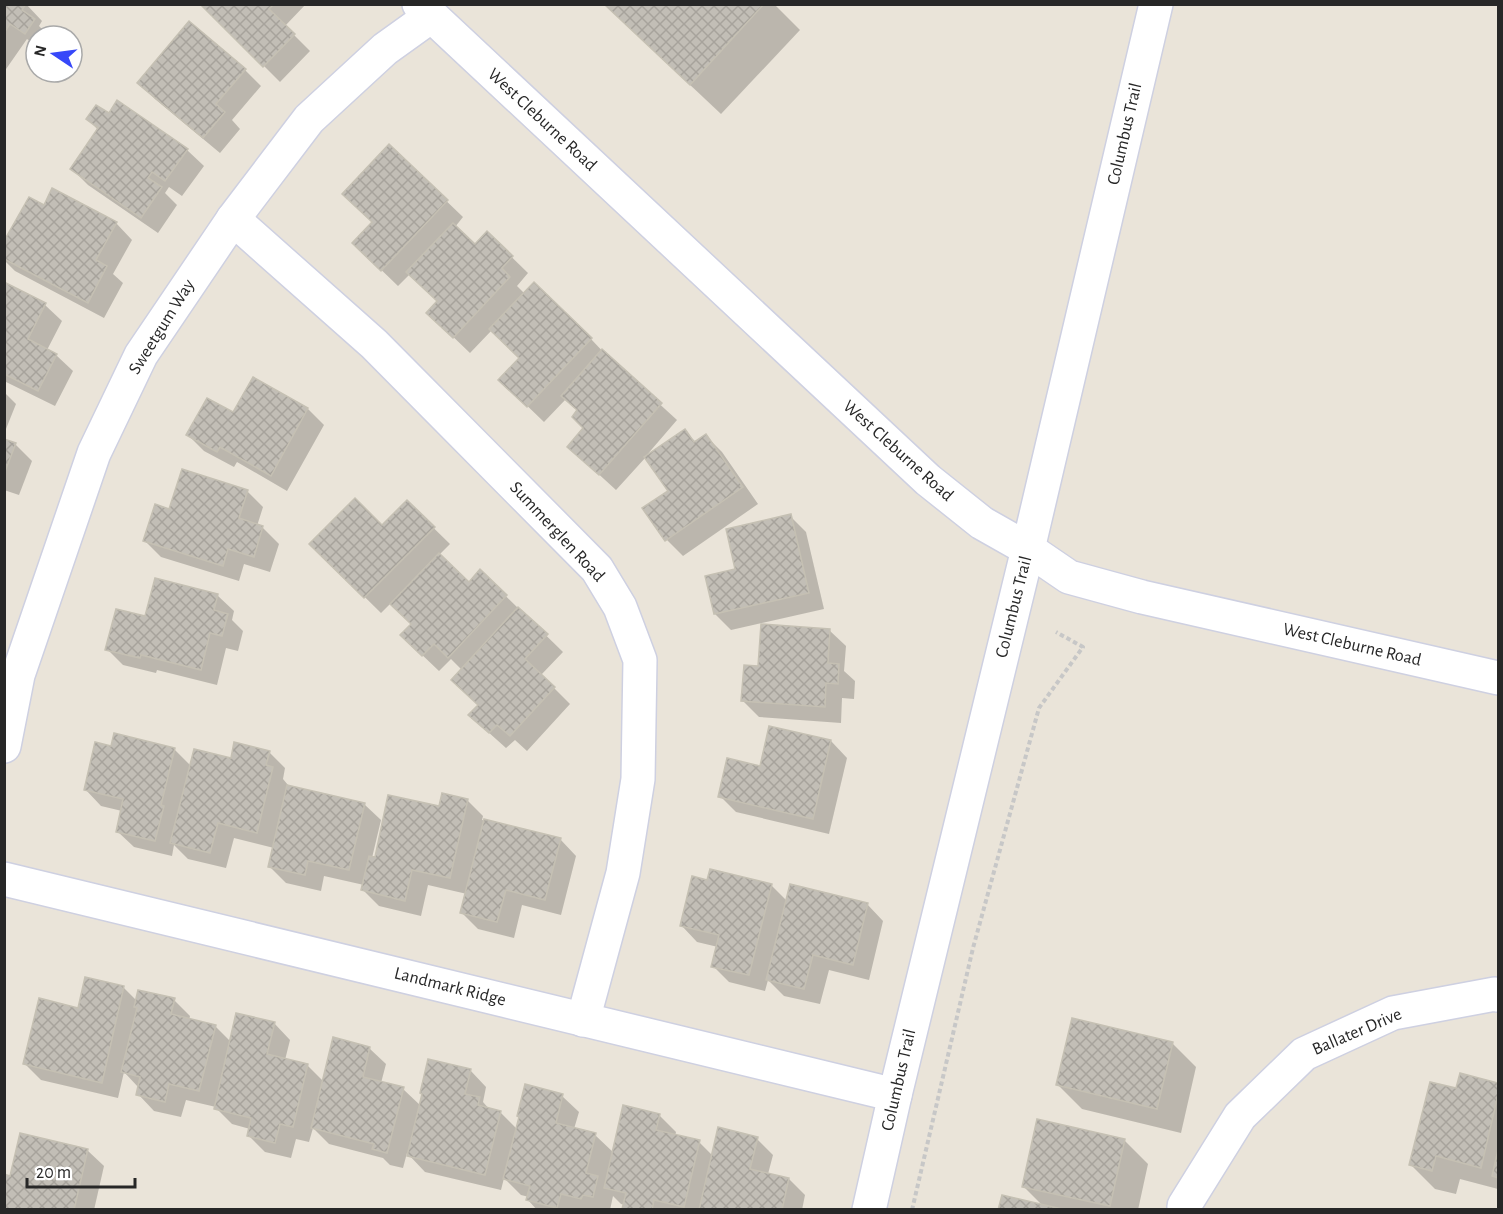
<svg xmlns="http://www.w3.org/2000/svg" width="1503" height="1214" viewBox="0 0 1503 1214" font-family="'Alegreya Sans',sans-serif">
<defs>
<pattern id="building-cross-hatch" width="8" height="8" patternUnits="userSpaceOnUse" patternTransform="scale(1.5)"><rect width="8" height="8" fill="#c2beb6"/><path d="M0 0l8 8M0 8l8-8" fill="none" stroke="#a7a39c"/></pattern>
</defs>
<rect width="100%" height="100%" fill="#eae4d9"/>
<g fill="#0003">
<polygon points="4,4 26,4 42,21 39,26 49,36 36,36 36,46 27,39 4,72"/>
<polygon points="202,4 306,4 285,26 310,51 280,82"/>
<polygon points="604,4 774,4 800,30 721,114"/>
<polygon points="189,23 245,70 261,86 232,120 240,129 220,153 155,99 139,82"/>
<polygon points="118,102 187,150 204,166 182,196 169,187 165,193 177,205 158,233 88,185 72,169 98,130 88,119 109,115"/>
<polygon points="389,146 463,217 455,227 475,246 487,233 528,273 517,286 525,294 534,284 591,339 607,356 677,420 646,456 684,431 696,442 706,436 722,452 758,504 683,556 667,540 644,509 670,491 646,457 616,490 569,447 585,429 579,412 566,399 544,422 517,396 521,358 492,330 470,353 445,329 439,302 410,274 398,286 370,259 374,223"/>
<polygon points="44,207 116,223 132,240 113,274 123,283 104,318 15,271 4,260 4,245"/>
<polygon points="4,284 45,305 62,321 47,350 56,355 73,371 55,406 4,381"/>
<polygon points="254,379 308,409 324,425 287,491 237,462 234,467 204,451 188,435 233,414"/>
<polygon points="4,392 16,404 4,434"/>
<polygon points="4,441 16,445 32,461 19,495 4,490"/>
<polygon points="247,491 263,507 257,526 262,527 279,544 270,572 244,564 239,581 161,557 145,541 170,510"/>
<polygon points="407,502 450,544 439,555 469,584 481,572 563,652 541,675 570,704 527,751 515,740 506,748 487,731 479,705 462,670 451,659 439,671 418,651 412,624 391,603 381,613 311,544 382,527"/>
<polygon points="790,516 806,532 824,609 731,630 715,614 737,570"/>
<polygon points="217,595 234,611 232,620 243,631 238,651 226,648 217,685 157,670 156,673 123,665 107,649 146,618"/>
<polygon points="829,630 846,646 844,671 855,681 854,699 842,698 841,723 759,717 743,701 759,667"/>
<polygon points="831,741 847,758 829,834 736,812 720,796 761,768"/>
<polygon points="113,748 174,749 191,766 232,760 269,752 285,768 283,779 288,785 288,786 364,804 381,820 372,858 376,859 440,808 467,800 483,816 482,820 560,839 576,856 561,915 522,905 514,938 478,929 462,913 467,894 428,885 421,916 379,906 363,890 364,885 324,876 321,891 286,883 269,866 274,848 234,838 226,868 188,859 174,845 172,856 134,847 117,831 122,811 101,806 85,789"/>
<polygon points="708,882 771,885 787,901 867,904 883,921 869,980 829,970 820,1004 784,996 768,980 765,991 729,982 713,966 718,947 697,942 681,925"/>
<polygon points="124,988 137,1001 174,1000 190,1016 189,1020 215,1026 231,1042 274,1023 290,1040 285,1060 308,1066 324,1082 369,1048 386,1064 381,1083 403,1089 421,1106 470,1070 486,1087 483,1102 490,1110 500,1112 517,1129 562,1096 579,1112 574,1129 595,1135 614,1153 659,1115 676,1132 675,1136 699,1142 713,1156 757,1139 773,1155 768,1174 789,1179 805,1195 802,1210 625,1210 625,1205 621,1204 613,1196 610,1210 537,1210 528,1200 529,1197 521,1195 504,1178 501,1190 425,1172 407,1153 403,1168 390,1165 383,1158 329,1144 313,1128 309,1142 296,1139 291,1158 265,1152 248,1135 250,1129 232,1124 216,1108 216,1107 186,1100 181,1117 154,1111 138,1094 139,1088 124,1072 118,1098 41,1080 25,1064 79,1010"/>
<polygon points="1172,1043 1196,1067 1181,1133 1082,1109 1058,1085"/>
<polygon points="1461,1074 1498,1084 1498,1189 1460,1179 1456,1194 1435,1189 1411,1165 1457,1090"/>
<polygon points="1124,1140 1148,1164 1138,1210 1000,1210 1043,1206 1024,1187"/>
<polygon points="87,1150 104,1166 94,1210 4,1210 11,1177"/>
</g>
<g fill="url(#building-cross-hatch)" stroke="#c5c0b3" stroke-width="1.5">
<polygon points="4,4 26,4 22,10 35,19 25,34 10,24 4,33"/>
<polygon points="200,4 274,4 269,9 295,34 263,67"/>
<polygon points="604,4 764,4 690,85"/>
<polygon points="189,21 246,69 216,104 225,112 203,138 137,83"/>
<polygon points="117,100 188,149 165,181 152,172 148,178 162,187 141,218 70,169 98,128 86,119 96,105 109,113"/>
<polygon points="389,144 448,200 381,271 352,243 372,222 342,194"/>
<polygon points="52,188 117,222 96,260 107,266 88,303 4,259 4,241 29,197 44,205"/>
<polygon points="453,223 475,244 487,231 513,256 502,268 510,277 453,338 426,313 437,301 406,272"/>
<polygon points="4,282 46,303 28,339 57,354 38,391 4,374"/>
<polygon points="534,282 592,338 527,407 498,380 519,358 489,329"/>
<polygon points="602,349 662,403 599,475 567,447 583,428 572,417 577,410 561,396"/>
<polygon points="253,377 308,408 271,476 220,447 217,452 186,435 207,398 233,412"/>
<polygon points="685,429 694,442 706,434 743,487 665,541 642,508 668,491 644,457"/>
<polygon points="4,439 16,443 4,474"/>
<polygon points="182,469 248,490 239,518 263,526 254,557 228,549 223,566 143,541 155,504 169,509"/>
<polygon points="355,498 382,525 407,500 435,527 364,598 309,544"/>
<polygon points="791,514 809,593 714,614 705,576 735,569 726,529"/>
<polygon points="439,553 469,582 480,569 507,595 448,658 434,644 422,656 400,635 411,624 390,604"/>
<polygon points="155,578 218,594 214,610 228,614 222,636 210,633 201,670 141,655 140,658 105,650 116,609 145,616"/>
<polygon points="518,607 548,634 525,659 555,687 510,736 497,725 489,733 468,715 478,705 451,680"/>
<polygon points="761,624 830,629 828,663 839,664 838,684 826,683 825,707 741,701 744,665 758,666"/>
<polygon points="769,726 831,740 813,819 718,797 727,758 760,766"/>
<polygon points="114,733 175,748 161,805 164,806 155,841 116,832 123,799 84,790 95,742 111,746"/>
<polygon points="234,742 270,751 266,765 273,767 257,833 218,823 210,853 170,843 194,749 231,758"/>
<polygon points="287,785 365,803 349,870 308,861 305,875 268,867"/>
<polygon points="442,793 468,799 450,878 412,870 405,901 361,890 369,856 375,857 388,795 439,806"/>
<polygon points="484,819 561,838 545,900 506,890 497,922 460,913"/>
<polygon points="710,869 772,884 749,975 711,967 719,935 680,926 692,876 707,880"/>
<polygon points="790,884 868,903 853,965 813,955 804,989 766,980"/>
<polygon points="85,977 124,986 102,1083 23,1064 39,998 78,1008"/>
<polygon points="138,990 175,998 171,1014 216,1025 199,1091 169,1084 165,1102 136,1095 140,1077 121,1072 137,1008 134,1007"/>
<polygon points="236,1013 275,1022 267,1054 308,1064 293,1127 280,1124 275,1143 247,1136 251,1118 214,1109"/>
<polygon points="1072,1018 1173,1042 1157,1109 1056,1085"/>
<polygon points="333,1037 370,1047 363,1077 404,1087 387,1153 372,1149 374,1144 311,1128"/>
<polygon points="428,1059 471,1069 465,1094 480,1097 478,1105 501,1111 485,1175 407,1156 422,1094 420,1093"/>
<polygon points="1460,1073 1498,1083 1498,1095 1481,1168 1436,1156 1432,1171 1409,1165 1430,1082 1456,1088"/>
<polygon points="525,1084 563,1094 556,1123 596,1133 586,1173 598,1176 593,1197 583,1195 581,1199 561,1194 557,1208 526,1200 530,1186 503,1179 519,1117 517,1116"/>
<polygon points="623,1105 660,1114 656,1130 700,1140 684,1207 654,1200 652,1210 624,1210 622,1209 626,1193 604,1188"/>
<polygon points="1037,1119 1125,1139 1110,1206 1022,1187"/>
<polygon points="718,1127 758,1137 750,1169 789,1178 782,1210 699,1210"/>
<polygon points="20,1133 88,1149 74,1210 4,1210 4,1174 10,1176"/>
<polygon points="1498,1150 1498,1178 1492,1176"/>
<polygon points="1002,1195 1066,1210 998,1210"/>
</g>
<g fill="none" stroke-linecap="round" stroke-linejoin="round">
<defs>
<g id="street">
<polyline points="233,219 374,344 597,569 620,607 640,660 638,779 623,873 583,1020"/>
<polyline points="4,746 18,675 94,453 141,355 233,219 309,119 385,49 431,16"/>
<polyline points="4,879 895,1095"/>
<polyline points="1184,1210 1184,1206 1240,1116 1304,1054 1393,1013 1495,994 1498,995"/>
</g>
<g id="secondary">
<polyline points="419,4 928,480 982,523 1028,549 1069,577 1142,597 1498,678"/>
<polyline points="869,1210 895,1095 1028,549 1156,4"/>
</g>
</defs>
<use href="#street" stroke="#ced0e1" stroke-width="36"/>
<use href="#secondary" stroke="#ced0e1" stroke-width="36"/>
<polyline stroke="#c7c7c7" stroke-width="4" stroke-dasharray="4.5 3" stroke-linecap="butt" points="912,1210 973,948 1039,708 1083,647 1056,632"/>
<use href="#street" stroke="#fff" stroke-width="33"/>
<use href="#secondary" stroke="#fff" stroke-width="33"/>
</g>
<g text-anchor="middle" dominant-baseline="central" stroke-width="4.5" stroke-linejoin="round" paint-order="stroke">
<g font-size="18" fill="#272727" stroke="#fff">
<text transform="translate(542 120) rotate(43)">West Cleburne Road</text>
<text transform="translate(1125 134) rotate(-77)">Columbus Trail</text>
<text transform="translate(162 327) rotate(-58)">Sweetgum Way</text>
<text transform="translate(898 451) rotate(42)">West Cleburne Road</text>
<text transform="translate(557 532) rotate(47)">Summerglen Road</text>
<text transform="translate(1014 607) rotate(-76)">Columbus Trail</text>
<text transform="translate(1352 645) rotate(13)">West Cleburne Road</text>
<text transform="translate(450 987) rotate(14)">Landmark Ridge</text>
<text transform="translate(1357 1032) rotate(-23)">Ballater Drive</text>
<text transform="translate(899 1080) rotate(-77)">Columbus Trail</text>
</g>
</g>
<rect width="1503" height="1214" fill="none" stroke="#272727" stroke-width="12"/>
<g transform="translate(54 54) rotate(283)"><circle r="28" fill="#ffffff" stroke="#a9a9a9" stroke-width="1.5"/>
<path d="M0-4.5L10 22L0 15L-10 22Z" fill="#3748f9"/>
<text y="-9" font-size="16" font-weight="bold" text-anchor="middle" fill="#272727">N</text>
</g>
<path d="M27 1178v9h108v-9" fill="none" stroke="#272727" stroke-width="3"/>
<text x="36" y="1178" font-size="18" fill="#272727" stroke="#ffffff" stroke-width="4.5" paint-order="stroke">20 m</text>
</svg>
